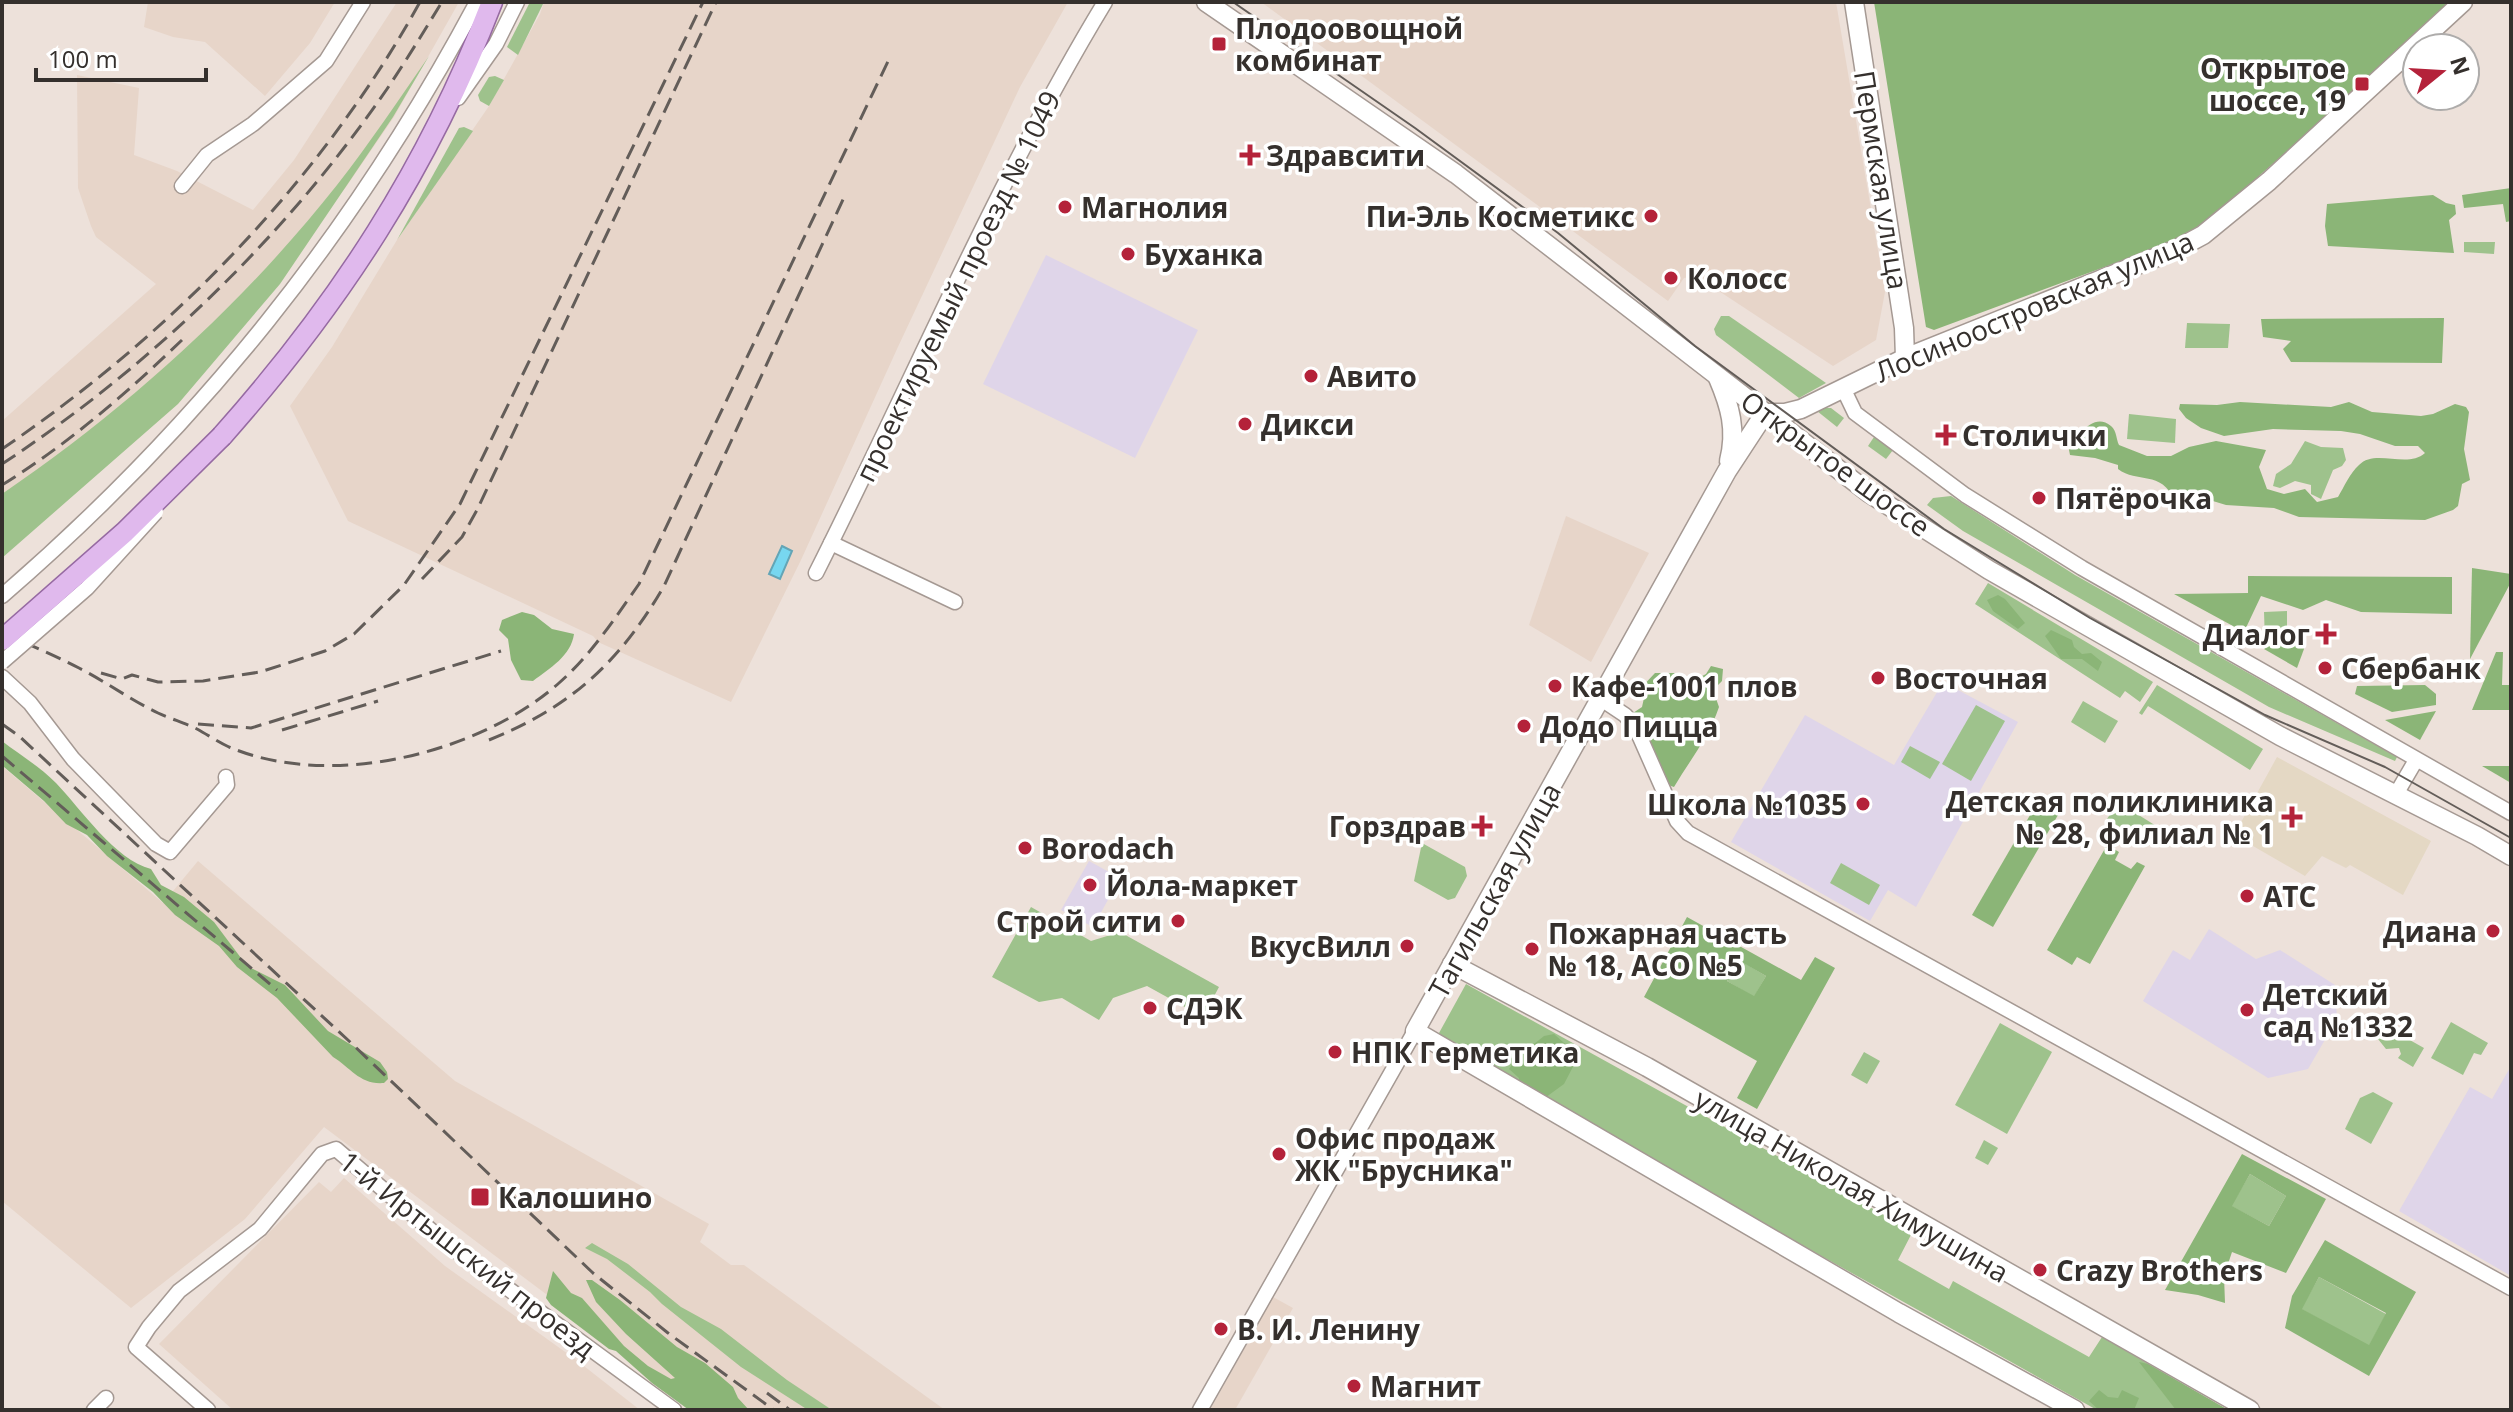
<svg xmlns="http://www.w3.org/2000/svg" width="2513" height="1412" viewBox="0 0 2513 1412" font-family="'Open Sans',sans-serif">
<rect width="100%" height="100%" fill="#ede1da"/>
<g fill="#e7d5c9">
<polygon points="148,2 335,2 310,43 265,96 205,42 173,37 144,27"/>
<polygon points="397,2 459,2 394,117 346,187 241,310 2,509 2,421 156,284 96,237 91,226 78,188 77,75 139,88 134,155 177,171 253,210 294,160"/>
<polygon points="544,2 1068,2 1020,87 897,349 801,560 731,702 598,642 593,636 348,521 290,406 332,347 397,240 489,106 540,14"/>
<polygon points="1261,2 1836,2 1885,292 1876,340 1833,366 1696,276 1684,278 1668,301"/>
<polygon points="1566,516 1649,553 1591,662 1529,625"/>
<polygon points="2,766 163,903 198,861 455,1081 709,1224 700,1242 731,1265 744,1265 945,1410 700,1410 324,1127 245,1219 131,1308 2,1201"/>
<polygon points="344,1178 445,1266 575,1359 640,1410 233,1410 159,1344 319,1182 331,1192"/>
<polygon points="1273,1297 1293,1308 1235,1410 1210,1410"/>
</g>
<g fill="#dfd5e9">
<polygon points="1046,255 1198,330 1135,458 983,384"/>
<polygon points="1943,682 2018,722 1916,907 1888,890 1870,921 1731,842 1805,715 1894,765"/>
<polygon points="1089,861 1120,878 1093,927 1061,910"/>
<polygon points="2209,929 2256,959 2280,950 2335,985 2337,1019 2308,1069 2268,1078 2143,1001 2173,950 2190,960"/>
<polygon points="2511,1066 2511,1276 2399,1211 2470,1087 2492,1099"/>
</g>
<polygon fill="#e4d8c4" points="2277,757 2431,841 2403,895 2350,865 2346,868 2322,856 2305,876 2234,835"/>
<g fill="#9ec28c">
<polygon points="530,2 544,2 518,55 507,47"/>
<path d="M429,56L393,117L280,284L178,404L2,558V494C128,408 243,304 337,185C370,143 399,99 429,56Z"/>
<polygon points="495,76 504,80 489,106 480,101 478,95 489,77"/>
<polygon points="464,127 473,131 397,240 459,128"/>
<polygon points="2464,242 2495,242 2494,254 2464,252"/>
<polygon points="1721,316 1729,316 1826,383 1799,398 1716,335 1714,329"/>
<polygon points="2187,323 2230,324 2228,348 2185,348"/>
<polygon points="1824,408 1831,408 1844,418 1837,427 1817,411"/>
<polygon points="2129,414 2176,419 2175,443 2127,439"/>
<polygon points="1874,437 1893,450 1886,459 1868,446"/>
<polygon points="2305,441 2321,447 2343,448 2346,460 2342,466 2333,470 2321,499 2311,494 2311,485 2295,481 2280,488 2273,486 2276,474 2291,464"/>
<polygon points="1951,496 2075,575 2397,757 2395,761 2269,707 1963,531 1927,505 1933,498"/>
<polygon points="1988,583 2153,682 2140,702 2125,691 2120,698 1975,604"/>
<polygon points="2287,611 2287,643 2265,643 2264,612"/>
<polygon points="2157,685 2263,749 2250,770 2148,706 2142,715 2139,713"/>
<polygon points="2083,701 2118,721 2105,743 2071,722"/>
<polygon points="1976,705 2005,721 1971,781 1942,764"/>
<polygon points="1910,746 1940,762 1930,779 1901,762"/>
<polygon points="2118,802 2161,829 2151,846 2107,819"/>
<polygon points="1422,843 1465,867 1467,876 1455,898 1448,900 1414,881"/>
<polygon points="1841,863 1880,885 1869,905 1830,883"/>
<polygon points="1031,907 1091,941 1120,932 1219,987 1203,1017 1147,986 1113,998 1099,1020 1062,998 1039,1002 992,977"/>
<polygon points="1739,960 1766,976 1754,997 1727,981"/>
<polygon points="1466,984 1913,1231 1898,1260 1949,1289 1953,1281 2089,1357 2102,1337 2228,1410 2097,1410 1542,1100 1441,1036 1439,1033"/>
<polygon points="2376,1021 2424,1048 2413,1067 2398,1058 2401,1054 2399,1048 2386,1049 2378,1039"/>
<polygon points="2451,1022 2488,1043 2481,1055 2474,1053 2463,1075 2431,1058"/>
<polygon points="2000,1023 2052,1052 2007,1134 1955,1105"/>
<polygon points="1864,1052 1880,1061 1867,1084 1851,1075"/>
<polygon points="2373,1092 2393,1103 2371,1144 2345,1129 2360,1098"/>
<polygon points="1984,1140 1998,1148 1988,1165 1975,1158"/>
<polygon points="2250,1174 2286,1196 2269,1226 2231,1206"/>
<polygon points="592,1243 628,1264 681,1307 721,1329 787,1380 832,1410 808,1410 741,1367 662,1304 650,1292 607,1259 585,1248"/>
<polygon points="2319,1277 2386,1314 2369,1346 2301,1309"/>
</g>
<g fill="#8bb577" fill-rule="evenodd">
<polygon points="1874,2 2458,2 2260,175 2205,230 1934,330 1926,327"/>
<polygon points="2511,188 2511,221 2506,222 2503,204 2464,208 2462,195"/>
<polygon points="2433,195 2446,203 2455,205 2456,214 2449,220 2454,253 2328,246 2325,226 2327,204"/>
<polygon points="2444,318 2442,363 2291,362 2283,349 2291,341 2263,337 2261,319"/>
<path d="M2240,402L2331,407L2349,402L2372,412L2421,416L2433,414L2455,404L2466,407L2469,412L2464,449L2470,480L2462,484L2458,506L2453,510L2425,520L2299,517L2274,508L2226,505L2193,495L2175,501C2161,469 2137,484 2118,469V465L2095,458L2070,455L2069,450C2077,437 2093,411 2111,426C2117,431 2116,439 2119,445L2147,456H2171L2189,447L2216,441L2266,450L2259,467L2267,489L2284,494L2305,489L2317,502L2338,497C2344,487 2350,473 2359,465C2375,448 2407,469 2425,453L2418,446H2395L2360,434L2341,431L2273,429L2224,436L2201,428L2186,418L2179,409L2180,404L2217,405Z"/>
<polygon points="2472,568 2511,574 2511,582 2470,659"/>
<polygon points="2248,576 2452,577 2452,614 2361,612 2326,600 2303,610 2261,596 2244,632 2174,594 2248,593"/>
<polygon points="1998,595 2005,599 2025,623 2018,629 1993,611 1987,600"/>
<path d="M522,612L534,615L552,629L574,634C571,656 550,668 533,681L521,680L511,660L508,639L499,630L502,620Z"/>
<polygon points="2051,630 2072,640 2074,647 2082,654 2091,653 2102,662 2098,671 2082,659 2061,659 2045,636"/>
<polygon points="2302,641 2304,649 2297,668 2264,649 2272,643"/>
<polygon points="2496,652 2503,652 2502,685 2511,685 2511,710 2472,710"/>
<path d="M1711,666L1723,669L1722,681L1713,690L1719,707C1709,737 1690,760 1674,787L1665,784L1630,715L1642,707L1644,698L1639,690L1655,673H1674L1682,680L1691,682L1706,674Z"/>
<polygon points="2425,685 2436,694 2436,705 2392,712 2355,694 2357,686"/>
<polygon points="2436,711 2420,740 2385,720"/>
<path d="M2,741C20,755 39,766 56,783C81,809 115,860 151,869L161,885L184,897L214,922L247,966L285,985L328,1031L380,1062L387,1072L388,1079L384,1083C360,1085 351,1068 333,1057L277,998L237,967L219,946L175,915L153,892L107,856L87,835L66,824L44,801L4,767Z"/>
<polygon points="2482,766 2511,766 2511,783"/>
<polygon points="2037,803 2058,815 1993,927 1972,915"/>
<polygon points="2107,845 2119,852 2115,860 2131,869 2137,862 2145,866 2090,964 2077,957 2072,965 2047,950"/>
<path d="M1687,917L1801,980L1815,957L1835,968L1757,1109L1737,1098L1757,1061L1644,997ZM1738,960L1766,976L1754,996L1727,981Z"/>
<polygon points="1554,1034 1573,1051 1576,1061 1564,1084 1542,1100 1519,1084 1519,1078 1509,1069 1516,1059 1522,1060 1523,1054 1533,1053 1534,1044 1544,1036"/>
<path d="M2242,1154L2326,1199L2286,1273L2232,1252L2224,1276L2225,1303L2198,1295L2165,1290ZM2250,1174L2286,1196L2269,1226L2232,1206Z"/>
<path d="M2325,1240L2416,1292L2369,1376L2285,1328L2292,1296ZM2319,1277L2386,1313L2369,1345L2302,1309Z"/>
<polygon points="553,1271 571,1293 582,1298 624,1346 648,1366 671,1379 675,1378 626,1334 596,1302 586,1280 592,1280 620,1300 677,1347 705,1363 733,1387 738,1398 749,1410 689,1410 652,1383 616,1351 609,1349 551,1305 546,1298"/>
<polygon points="2139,1362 2148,1364 2228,1410 2176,1410"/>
<polygon points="2099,1390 2108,1397 2118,1398 2122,1390 2139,1398 2134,1410 2099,1410 2089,1401"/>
</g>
<polygon fill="#77d7f0" stroke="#63a5b6" stroke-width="2" points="782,546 792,551 780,579 769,574"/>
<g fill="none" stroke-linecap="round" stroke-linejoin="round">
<defs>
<g id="street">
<polyline points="458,98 496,44 517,2"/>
<polyline points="182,186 207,155 253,124 326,61 363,2"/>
<polyline points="1843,388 1855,413 1965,495 2082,568 2511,813"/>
<polyline points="831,543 955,602"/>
<path d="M816,573C912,383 994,185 1105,2"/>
<path d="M2,596C199,426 355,231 477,2"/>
<polyline points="2,677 30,703 73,759 156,844 170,852 227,785 226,777"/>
<polyline points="1601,699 1625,715 1635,726 1677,821 1688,833 2511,1288"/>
<polyline points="2395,796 2416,760"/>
<polyline points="94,1410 106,1398"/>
<polyline points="208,1410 136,1347 149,1327 179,1291 260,1229 322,1154 336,1149 447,1244 674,1410"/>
<polyline points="1200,1410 1415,1031"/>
</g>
<g id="secondary">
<polyline points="1206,2 1456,174 1869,493 1989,570 2280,736 2477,836 2511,856"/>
<polyline points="1854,2 1904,328 1905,358"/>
<path d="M1718,378C1730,406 1737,430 1729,461"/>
<polyline points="1765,413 1727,471 1415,1031 1899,1313 2075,1410"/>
<polyline points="1765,413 1785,413 1801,409 1905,358 2177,249 2203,235 2269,181 2463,2"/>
<polyline points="1452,964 1647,1067 2250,1410"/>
</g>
<path id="primary" d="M222,436C340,303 428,168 492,2"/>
</defs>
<use href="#street" stroke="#a59993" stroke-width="17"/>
<use href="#secondary" stroke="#a59993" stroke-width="21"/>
<use href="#primary" stroke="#966aa2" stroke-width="23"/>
<use href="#street" stroke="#fff" stroke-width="14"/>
<use href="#secondary" stroke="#fff" stroke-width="18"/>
<use href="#primary" stroke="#e0b9ed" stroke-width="20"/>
<polyline stroke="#635d59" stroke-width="2" points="1233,2 1415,128 1558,233 1695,346 1944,529 2090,618 2265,715 2385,767 2511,838"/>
<g stroke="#635d59" stroke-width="3" stroke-dasharray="16 8" stroke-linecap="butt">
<path d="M2,449C170,335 321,181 420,2"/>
<path d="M2,464C151,366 285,237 387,89C406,61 424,31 442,2"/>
<path d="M2,485C67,445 127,393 182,340"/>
<polyline points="422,579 462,537 477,510 716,2"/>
<path d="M2,633C28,644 54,655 79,668C106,682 131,700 158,713C171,719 185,723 197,729C208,735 218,742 229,747C330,790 479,754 559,683C591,655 615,618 639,584L891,55"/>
<polyline points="101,673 122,679 132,675 158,682 203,681 260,672 325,651 354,634 404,585 460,504 703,2"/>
<polyline points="2,724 19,736 349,1041 593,1273 668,1333 774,1410"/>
<polyline points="198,724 251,728 501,651"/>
<polyline points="282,730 378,701"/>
<path d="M489,740C571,707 620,662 664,586L846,193"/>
<polyline points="2,756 277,990"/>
<polyline points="767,1393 790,1410"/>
</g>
<defs>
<polyline id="street-bridge" points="2,662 87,588 156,512"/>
<polyline id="primary-bridge" points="2,640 125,532 222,436"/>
</defs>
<use href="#street-bridge" stroke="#a59993" stroke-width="17" stroke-linecap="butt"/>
<use href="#primary-bridge" stroke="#966aa2" stroke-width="23" stroke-linecap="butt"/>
<use href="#street-bridge" stroke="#fff" stroke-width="14"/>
<use href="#primary-bridge" stroke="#e0b9ed" stroke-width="20"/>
</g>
<g fill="#b4223a" stroke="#fff" stroke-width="3">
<rect x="1211" y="36" width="16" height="16" rx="4"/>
<rect x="2354" y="76" width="16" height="16" rx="4"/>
<path d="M1246 143h8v8h8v8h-8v8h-8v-8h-8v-8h8z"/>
<circle cx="1065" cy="207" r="8"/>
<circle cx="1651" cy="216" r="8"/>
<circle cx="1128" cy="254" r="8"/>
<circle cx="1671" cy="278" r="8"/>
<circle cx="1311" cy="376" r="8"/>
<circle cx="1245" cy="424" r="8"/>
<path d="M1942 423h8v8h8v8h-8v8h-8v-8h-8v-8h8z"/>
<circle cx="2039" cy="498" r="8"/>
<path d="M2322 622h8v8h8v8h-8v8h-8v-8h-8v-8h8z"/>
<circle cx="2325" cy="668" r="8"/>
<circle cx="1878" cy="678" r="8"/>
<circle cx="1555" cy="686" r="8"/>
<circle cx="1524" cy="726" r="8"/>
<circle cx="1863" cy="804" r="8"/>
<path d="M2288 805h8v8h8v8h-8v8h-8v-8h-8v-8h8z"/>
<path d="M1478 814h8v8h8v8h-8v8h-8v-8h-8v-8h8z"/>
<circle cx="1025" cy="848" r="8"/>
<circle cx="1090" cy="885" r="8"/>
<circle cx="2247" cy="896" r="8"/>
<circle cx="1178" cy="921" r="8"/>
<circle cx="2493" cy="931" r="8"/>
<circle cx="1407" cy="946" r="8"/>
<circle cx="1532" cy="949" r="8"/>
<circle cx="1150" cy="1008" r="8"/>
<circle cx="2247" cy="1010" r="8"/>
<circle cx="1335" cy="1052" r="8"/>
<circle cx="1279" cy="1154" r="8"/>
<rect x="470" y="1187" width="20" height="20" rx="4"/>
<circle cx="2040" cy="1270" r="8"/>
<circle cx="1221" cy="1329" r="8"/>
<circle cx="1354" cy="1386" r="8"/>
</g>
<g text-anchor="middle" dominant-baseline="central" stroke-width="7" stroke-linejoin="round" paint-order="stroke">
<g font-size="28" font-weight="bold" fill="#35302d" stroke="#fff" text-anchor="start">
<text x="1235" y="28">Плодоовощной<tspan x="1235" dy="32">комбинат</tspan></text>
<text x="2346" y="68" text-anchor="end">Открытое<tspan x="2346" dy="32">шоссе, 19</tspan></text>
<text x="1266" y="155">Здравсити</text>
<text x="1081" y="207">Магнолия</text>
<text x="1635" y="216" text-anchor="end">Пи-Эль Косметикс</text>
<text x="1144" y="254">Буханка</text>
<text x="1687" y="278">Колосс</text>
<text x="1327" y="376">Авито</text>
<text x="1261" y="424">Дикси</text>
<text x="1962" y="435">Столички</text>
<text x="2055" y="498">Пятёрочка</text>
<text x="2310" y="634" text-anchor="end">Диалог</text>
<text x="2341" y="668">Сбербанк</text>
<text x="1894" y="678">Восточная</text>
<text x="1571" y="686">Кафе-1001 плов</text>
<text x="1540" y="726">Додо Пицца</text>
<text x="2274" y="801" text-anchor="end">Детская поликлиника<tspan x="2274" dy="32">№ 28, филиал № 1</tspan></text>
<text x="1847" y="804" text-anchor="end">Школа №1035</text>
<text x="1466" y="826" text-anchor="end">Горздрав</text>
<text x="1041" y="848">Borodach</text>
<text x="1106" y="885">Йола-маркет</text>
<text x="2263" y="896">АТС</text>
<text x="1162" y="921" text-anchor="end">Строй сити</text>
<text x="2477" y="931" text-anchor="end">Диана</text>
<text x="1548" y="933">Пожарная часть<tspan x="1548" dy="32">№ 18, АСО №5</tspan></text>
<text x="1391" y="946" text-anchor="end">ВкусВилл</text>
<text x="2263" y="994">Детский<tspan x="2263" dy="32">сад №1332</tspan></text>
<text x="1166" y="1008">СДЭК</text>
<text x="1351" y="1052">НПК Герметика</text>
<text x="1295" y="1138">Офис продаж<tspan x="1295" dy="32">ЖК "Брусника"</tspan></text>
<text x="498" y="1197">Калошино</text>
<text x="2056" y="1270">Crazy Brothers</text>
<text x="1237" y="1329">В. И. Ленину</text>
<text x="1370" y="1386">Магнит</text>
</g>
<g font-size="28" fill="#35302d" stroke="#fff">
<text transform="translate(1882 180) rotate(81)">Пермская улица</text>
<text transform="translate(957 286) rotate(-64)">проектируемый проезд № 1049</text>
<text transform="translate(2034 306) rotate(-23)">Лосиноостровская улица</text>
<text transform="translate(1836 463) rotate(36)">Открытое шоссе</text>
<text transform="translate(1494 890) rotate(-61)">Тагильская улица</text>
<text transform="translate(1852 1185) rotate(30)">улица Николая Химушина</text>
<text transform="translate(468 1254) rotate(38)">1-й Иртышский проезд</text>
</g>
</g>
<rect width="2513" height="1412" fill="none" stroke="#35302d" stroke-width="8"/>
<g transform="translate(2441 72) rotate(72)"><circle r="38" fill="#ffffff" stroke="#aeacab" stroke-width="2"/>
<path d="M0-6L14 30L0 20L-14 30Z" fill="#b4223a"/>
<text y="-12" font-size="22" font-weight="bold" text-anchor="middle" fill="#35302d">N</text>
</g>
<path d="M36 68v12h170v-12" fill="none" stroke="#35302d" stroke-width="4"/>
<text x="48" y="68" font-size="24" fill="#35302d" stroke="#ffffff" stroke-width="6" paint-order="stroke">100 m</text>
</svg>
